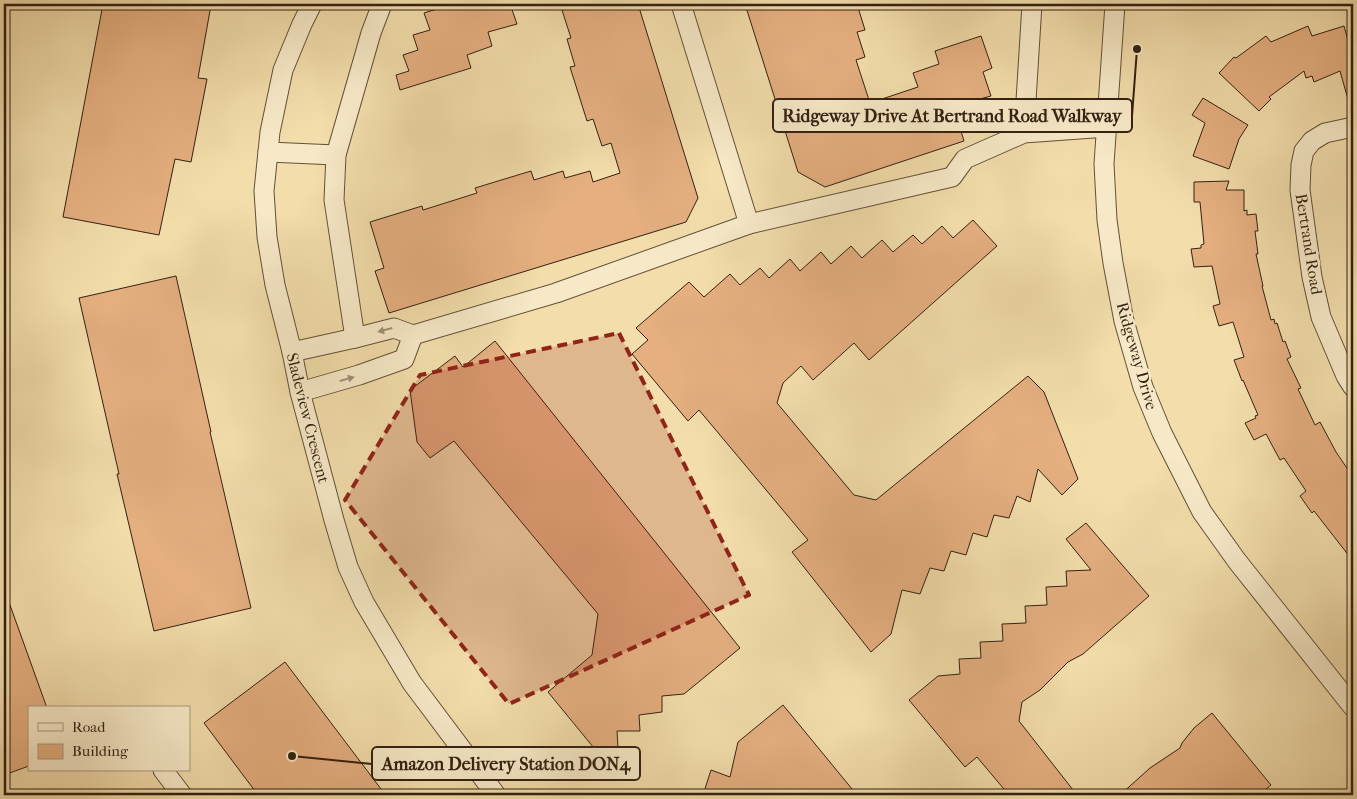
<svg xmlns="http://www.w3.org/2000/svg" width="1357" height="799" viewBox="0 0 1357 799" font-family="'IM FELL French Canon',serif">
<rect width="100%" height="100%" fill="#f2ddab"/>
<filter id="stains"><feTurbulence type="fractalNoise" baseFrequency=".004" numOctaves="4"/><feColorMatrix values="0 0 0 0 .2 0 0 0 0 .09 0 0 0 0 .02 0 0 0 .5 -.17"/></filter>
<radialGradient id="worn" r=".72"><stop offset=".6" stop-color="#630" stop-opacity="0"/><stop offset="1" stop-color="#630" stop-opacity=".3"/></radialGradient>
<g fill="#e5af80" stroke="#332111">
<polygon points="103,4 202,4 211,5 198,78 207,79 191,162 175,159 159,235 63,217"/>
<polygon points="453,4 510,4 517,24 488,32 492,46 467,55 471,68 400,90 396,75 409,71 403,55 418,50 413,35 430,30 424,13"/>
<polygon points="560,4 638,4 698,198 686,222 389,313 375,271 384,268 370,222 422,206 423,210 477,193 475,188 531,171 534,180 563,171 565,178 590,171 593,182 620,173 611,143 602,146 593,119 587,121 570,67 575,66 567,39 571,38"/>
<polygon points="745,4 857,4 865,30 857,32 865,57 856,60 870,103 918,87 913,73 939,64 935,51 981,36 992,68 983,72 991,96 980,99 987,122 961,131 964,141 825,187 798,172"/>
<polygon points="1308,26 1312,36 1344,26 1353,58 1353,102 1349,103 1340,71 1314,82 1312,76 1306,78 1304,71 1269,97 1271,99 1259,111 1219,73 1234,57 1236,58 1266,36 1271,42"/>
<polygon points="1203,98 1248,125 1239,139 1229,169 1193,156 1205,123 1192,115"/>
<polygon points="1229,181 1226,190 1244,190 1244,211 1247,210 1247,215 1256,214 1258,231 1255,231 1258,254 1256,254 1263,286 1262,286 1271,320 1274,319 1275,324 1277,323 1283,342 1285,341 1291,357 1287,359 1301,388 1298,389 1315,425 1320,422 1336,452 1353,477 1353,561 1314,511 1312,513 1300,496 1306,491 1284,458 1280,460 1266,434 1254,440 1245,423 1256,418 1255,416 1258,415 1243,380 1242,381 1234,360 1244,357 1233,322 1219,326 1213,306 1220,304 1212,266 1194,267 1191,249 1201,248 1201,245 1204,244 1200,202 1194,202 1194,182"/>
<polygon points="973,220 997,246 869,360 854,343 813,380 801,366 783,383 777,403 854,495 876,500 1028,376 1044,392 1078,479 1062,495 1038,469 1030,502 1017,496 1009,518 994,515 987,537 973,533 966,555 951,551 944,571 930,568 920,594 902,590 891,634 871,652 792,552 808,540 699,410 688,421 632,354 648,340 636,328 689,282 704,297 730,274 740,285 760,268 769,278 790,259 800,271 821,252 831,264 851,246 862,258 882,240 893,252 913,235 922,244 942,226 953,238"/>
<polygon points="176,276 211,432 210,432 251,608 154,631 117,474 119,474 79,298"/>
<polygon points="495,341 740,648 684,694 662,696 662,712 639,715 640,731 617,731 618,748 603,759 548,692 592,655 598,614 454,441 430,458 417,442 410,390 455,356 463,367"/>
<polygon points="1086,523 1149,596 1083,654 1068,662 1040,690 1022,702 1019,721 1077,795 1009,795 977,757 965,767 909,700 938,676 960,674 959,659 981,658 980,642 1003,641 1002,624 1026,623 1025,606 1047,605 1046,587 1067,586 1066,571 1091,570 1066,539"/>
<polygon points="4,594 6,594 47,708 29,708 29,766 4,775"/>
<polygon points="285,662 381,789 373,795 258,795 204,723"/>
<polygon points="783,705 857,795 703,795 711,770 730,777 738,742"/>
<polygon points="1212,713 1271,785 1259,795 1120,795 1150,768 1180,748 1182,743 1194,728"/>
</g>
<g fill="none" stroke-linecap="round" stroke-linejoin="round">
<defs>
<g id="minor">
<polyline points="312,4 302,24 283,70 270,132 264,191 267,237 275,285 292,352 300,392 334,520 348,567 364,602 412,683 496,795"/>
<polyline points="681,4 749,224 952,177 965,159 1024,133 1107,127"/>
<polyline points="1115,4 1104,164 1107,220 1113,263 1124,321 1143,387 1162,433 1202,512 1237,561 1353,707"/>
<polyline points="1353,127 1325,133 1312,141 1304,151 1301,165 1300,190 1312,277 1321,317 1346,376 1353,387"/>
<polyline points="1024,133 1032,4"/>
<polyline points="268,152 336,155"/>
<polyline points="355,338 334,200 336,155 371,33 382,4"/>
<polyline points="292,352 355,338 394,328 413,335 556,293 749,224"/>
<polyline points="300,392 359,375 404,359 413,335"/>
<polyline points="163,770 182,795"/>
</g>
</defs>
<use href="#minor" stroke="#635038" stroke-width="21"/>
<use href="#minor" stroke="#f7e9c8" stroke-width="19"/>
</g>
<defs><path id="oneway-solid" d="M-6-.8H1V-3.2L6.5 0L1 3.2V.8H-6Z" transform="scale(1.25)"/></defs>
<g fill="#9f8f76">
<use href="#oneway-solid" transform="translate(385 330) rotate(165)"/>
<use href="#oneway-solid" transform="translate(347 379) rotate(-16)"/>
</g>
<path fill="#8f2418" fill-opacity="0.2" stroke="#8f2418" stroke-width="4" stroke-dasharray="10 6" stroke-linejoin="round" d="M619,333L749,595L509,704L345,500L420,375Z"/>
<g text-anchor="middle" dominant-baseline="central" stroke-width="5" stroke-linejoin="round" paint-order="stroke">
<g font-size="16" fill="#332111" stroke="#f7e9c8">
<text transform="translate(1309 244) rotate(81)">Bertrand Road</text>
<text transform="translate(1137 356) rotate(74)">Ridgeway Drive</text>
<text transform="translate(308 418) rotate(76)">Sladeview Crescent</text>
</g>
</g>
<path fill="none" stroke="#332111" stroke-width="2" d="M1137 49L1132 116M292 756L372 764"/>
<g fill="#332111" stroke="#f7e9c8" stroke-width="2">
<circle cx="1137" cy="49" r="5"/>
<circle cx="292" cy="756" r="5"/>
</g>
<g fill="#f7e9c8" stroke="#332111" stroke-width="2">
<rect x="773" y="99" width="359" height="33" rx="5"/>
<rect x="372" y="747" width="268" height="33" rx="5"/>
</g>
<g font-size="18" text-anchor="middle" font-weight="bold" fill="#332111">
<text x="952" y="122">Ridgeway Drive At Bertrand Road Walkway</text>
<text x="506" y="770">Amazon Delivery Station DON4</text>
</g>
<rect width="1357" height="799" fill="none" stroke="#f2ddab" stroke-width="20"/>
<rect x="5" y="5" width="1347" height="789" fill="none" stroke="#332111" stroke-width="2.5"/>
<rect x="10" y="10" width="1337" height="779" fill="none" stroke="#332111"/>
<rect x="28" y="706" width="162" height="65" fill="#f7e9c8" stroke="#a9997f"/>
<rect x="38" y="723" width="25" height="8" fill="#f7e9c8" stroke="#a9997f"/>
<text x="72" y="732" font-size="15" fill="#332111">Road</text>
<rect x="38" y="744" width="25" height="15" fill="#e5af80" stroke="#a9997f"/>
<text x="72" y="756" font-size="15" fill="#332111">Building</text>
<rect width="100%" height="100%" filter="url(#stains)"/>
<rect width="100%" height="100%" fill="url(#worn)"/>
</svg>
